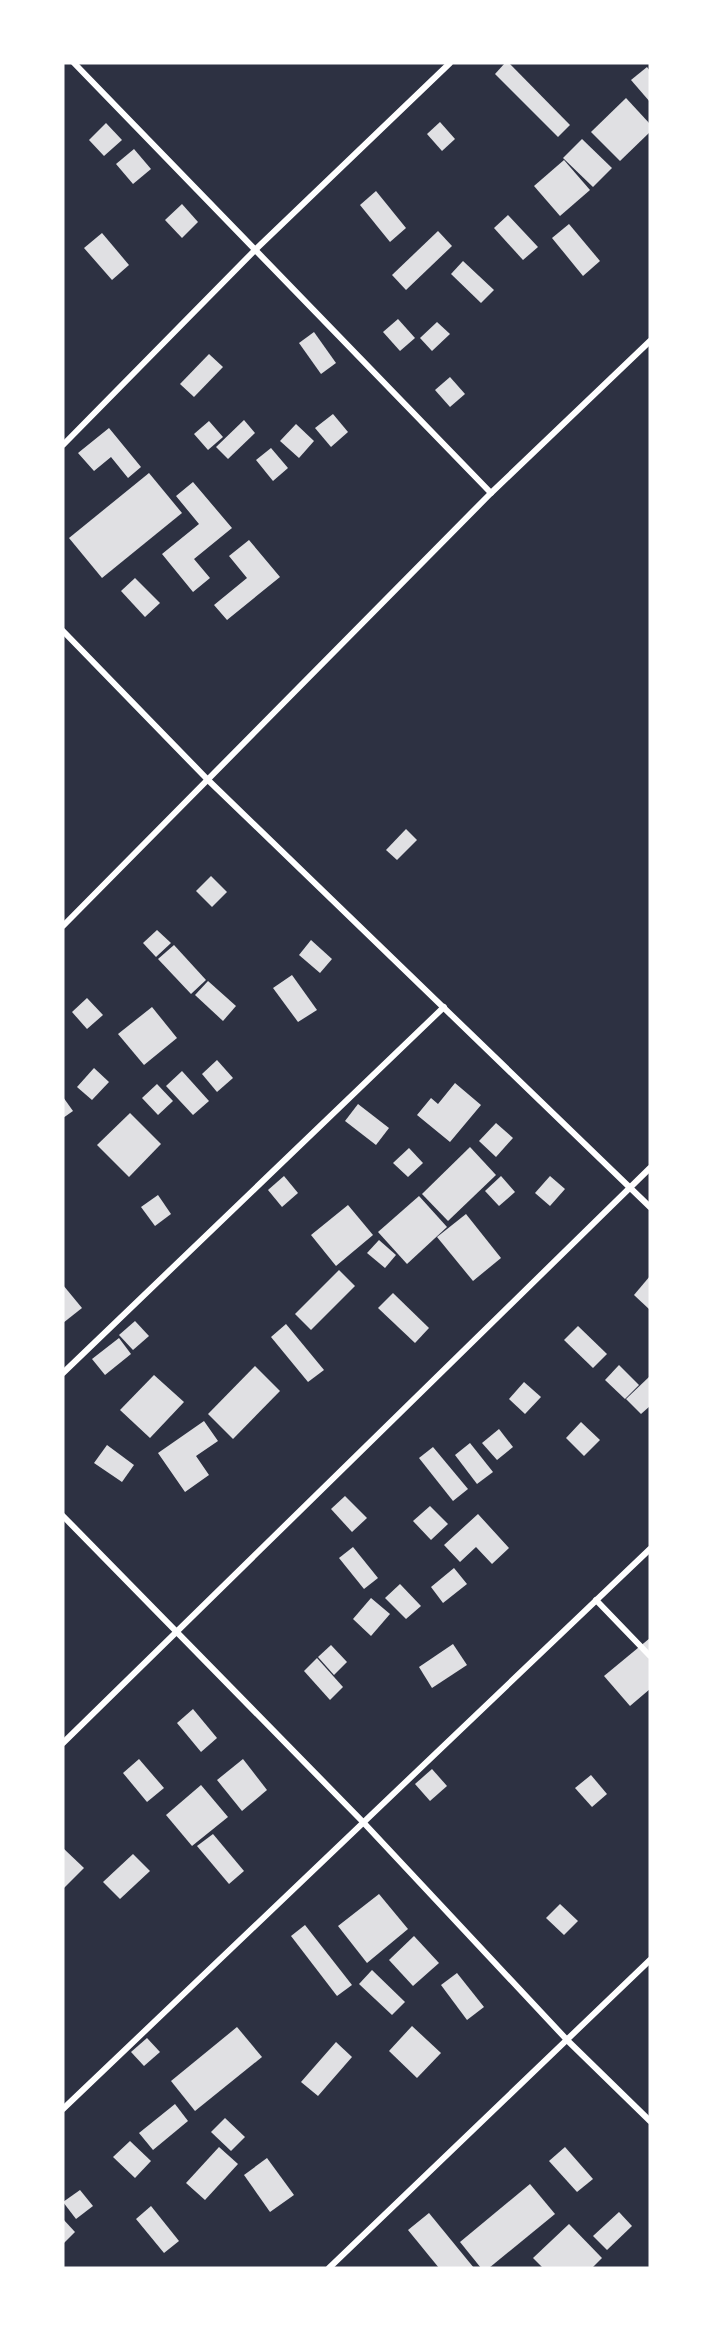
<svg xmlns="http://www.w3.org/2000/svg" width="713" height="2331" viewBox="0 0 713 2331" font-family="'Varela Round',sans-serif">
<rect width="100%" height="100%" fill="#2d3142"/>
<g fill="#e0e0e3">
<polygon points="505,63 509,63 570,125 558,137 495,74"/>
<polygon points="647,67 650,71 650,102 631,80"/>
<polygon points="626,98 650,124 650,132 620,161 591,132"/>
<polygon points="440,122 455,139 442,151 427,134"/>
<polygon points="106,123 122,140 104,156 89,140"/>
<polygon points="582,139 612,168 593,187 563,158"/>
<polygon points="134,149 151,169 133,184 116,164"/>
<polygon points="564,160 590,190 560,216 534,186"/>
<polygon points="376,191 406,228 390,242 360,205"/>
<polygon points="182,204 198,222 182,238 165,220"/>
<polygon points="508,215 538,247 523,260 494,228"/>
<polygon points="569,224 600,261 583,276 552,238"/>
<polygon points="438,231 452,246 406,290 392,275"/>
<polygon points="102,233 129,265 112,280 84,248"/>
<polygon points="463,261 494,290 481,303 451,274"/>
<polygon points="398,319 415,338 400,351 383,332"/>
<polygon points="437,322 450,334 432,351 420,338"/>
<polygon points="314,332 336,363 321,374 299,343"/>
<polygon points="209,354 223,367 194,397 180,384"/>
<polygon points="450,377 465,394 450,407 435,390"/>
<polygon points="333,414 348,432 331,447 315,428"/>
<polygon points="244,420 255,433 228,459 216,447"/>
<polygon points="209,421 223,437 208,450 194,434"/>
<polygon points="296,424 314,441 299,458 280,441"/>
<polygon points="109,428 141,467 128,478 111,457 94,471 78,453"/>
<polygon points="271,448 288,468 273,481 256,460"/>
<polygon points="149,473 182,513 102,578 69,538"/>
<polygon points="193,482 232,528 194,559 210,578 193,592 162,554 199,524 176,496"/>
<polygon points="249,540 280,577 227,620 214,605 247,578 229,556"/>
<polygon points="135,578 160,603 145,617 121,591"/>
<polygon points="406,829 417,840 397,860 386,850"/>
<polygon points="211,876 227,892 212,907 196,891"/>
<polygon points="157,930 171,943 156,957 143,943"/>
<polygon points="311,940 332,959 320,973 299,955"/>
<polygon points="174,945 206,980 191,994 158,959"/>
<polygon points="292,975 317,1010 298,1022 273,988"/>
<polygon points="208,981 236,1006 223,1021 195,995"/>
<polygon points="87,998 103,1015 87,1029 72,1012"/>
<polygon points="152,1007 177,1038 144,1065 118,1034"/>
<polygon points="217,1060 233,1078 217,1092 202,1074"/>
<polygon points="94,1068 109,1082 92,1100 77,1087"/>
<polygon points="182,1071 209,1101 193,1115 166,1086"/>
<polygon points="455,1083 481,1105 450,1142 417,1115 431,1098 438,1104"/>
<polygon points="157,1084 173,1101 158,1115 142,1098"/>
<polygon points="63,1097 73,1111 63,1118"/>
<polygon points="358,1104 389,1128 376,1145 345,1121"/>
<polygon points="130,1113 161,1144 129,1177 97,1145"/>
<polygon points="496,1123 513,1138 496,1157 479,1141"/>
<polygon points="470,1147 496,1175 448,1221 422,1194"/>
<polygon points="409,1148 423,1163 408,1177 393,1163"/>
<polygon points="284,1176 298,1193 282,1207 268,1190"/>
<polygon points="501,1176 515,1192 499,1206 485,1191"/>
<polygon points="550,1176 565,1189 550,1206 535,1193"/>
<polygon points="158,1195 171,1214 155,1226 141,1207"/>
<polygon points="419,1196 447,1227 407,1264 378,1232"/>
<polygon points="348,1205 373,1235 336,1266 311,1235"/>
<polygon points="466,1214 501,1258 473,1281 437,1237"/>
<polygon points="379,1240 396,1255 385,1268 367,1253"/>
<polygon points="339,1270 355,1286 311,1330 295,1314"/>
<polygon points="650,1276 650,1310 634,1295"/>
<polygon points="63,1285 82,1308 63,1323"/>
<polygon points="393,1293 429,1328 415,1343 378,1308"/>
<polygon points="135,1321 149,1336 133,1350 119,1335"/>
<polygon points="286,1324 324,1370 308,1382 271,1337"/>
<polygon points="578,1326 607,1354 593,1368 564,1340"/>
<polygon points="119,1338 131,1354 105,1375 92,1359"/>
<polygon points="619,1365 639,1385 625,1399 605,1380"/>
<polygon points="255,1366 280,1391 233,1439 208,1414"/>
<polygon points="154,1375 184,1402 150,1438 120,1410"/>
<polygon points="650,1376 650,1406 641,1414 626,1399"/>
<polygon points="524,1382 541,1397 525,1414 509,1399"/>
<polygon points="204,1421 218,1441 196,1456 209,1475 185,1492 158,1453"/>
<polygon points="581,1422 600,1440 584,1456 566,1438"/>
<polygon points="499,1429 513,1447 497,1460 482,1443"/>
<polygon points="470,1443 493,1472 477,1484 455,1455"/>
<polygon points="107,1445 134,1465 122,1482 94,1463"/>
<polygon points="433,1447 468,1489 453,1501 419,1458"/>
<polygon points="345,1496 367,1518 352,1532 331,1509"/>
<polygon points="430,1506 448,1524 431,1540 413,1521"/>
<polygon points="478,1514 509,1548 492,1564 476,1547 460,1562 444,1545"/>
<polygon points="353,1547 378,1578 364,1589 339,1558"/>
<polygon points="454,1568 467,1584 443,1603 431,1587"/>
<polygon points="400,1584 421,1606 406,1619 385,1598"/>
<polygon points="371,1598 390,1614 371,1636 353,1619"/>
<polygon points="650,1638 650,1689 630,1706 604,1676"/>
<polygon points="453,1644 467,1665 432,1688 419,1667"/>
<polygon points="331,1645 347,1662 334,1675 318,1657"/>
<polygon points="317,1658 343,1687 330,1700 304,1671"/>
<polygon points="193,1709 217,1738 201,1752 177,1723"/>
<polygon points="139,1759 164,1788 147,1802 123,1773"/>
<polygon points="243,1759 267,1790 242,1811 217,1780"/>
<polygon points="432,1769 447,1786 430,1801 415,1784"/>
<polygon points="591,1775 607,1794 592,1807 575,1788"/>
<polygon points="201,1785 228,1817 192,1846 166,1815"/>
<polygon points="213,1834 244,1871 229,1884 197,1846"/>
<polygon points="63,1848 84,1868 63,1889"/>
<polygon points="133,1854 150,1871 120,1899 103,1882"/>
<polygon points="379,1894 408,1929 367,1963 338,1926"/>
<polygon points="560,1904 578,1921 564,1935 546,1918"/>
<polygon points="305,1925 352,1985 337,1996 291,1936"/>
<polygon points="414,1936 439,1963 413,1986 389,1960"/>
<polygon points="372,1970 405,2002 392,2015 359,1984"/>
<polygon points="457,1973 484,2007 467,2020 441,1985"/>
<polygon points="412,2026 441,2053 417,2078 389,2051"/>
<polygon points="237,2027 262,2057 195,2111 171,2081"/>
<polygon points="147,2038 160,2052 144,2066 131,2052"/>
<polygon points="336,2042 352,2057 318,2096 301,2082"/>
<polygon points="175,2104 188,2121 153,2150 139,2133"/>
<polygon points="225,2118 245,2137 231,2151 211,2132"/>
<polygon points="130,2141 151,2161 135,2178 113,2157"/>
<polygon points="219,2147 238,2164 205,2200 186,2183"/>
<polygon points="565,2147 593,2179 577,2192 549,2161"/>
<polygon points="267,2158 294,2195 270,2212 244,2175"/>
<polygon points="530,2184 555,2214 489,2268 481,2268 460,2242"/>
<polygon points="80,2190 93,2206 76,2219 63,2202"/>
<polygon points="151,2206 179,2241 164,2253 136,2219"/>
<polygon points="619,2212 632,2226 607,2250 593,2236"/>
<polygon points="429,2213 474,2268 439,2268 408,2230"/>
<polygon points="63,2219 75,2232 63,2244"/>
<polygon points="569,2224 602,2258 592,2268 543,2268 533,2258"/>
</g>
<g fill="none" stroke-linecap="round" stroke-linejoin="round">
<g stroke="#fff" stroke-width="6">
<polyline points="74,63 491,493"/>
<polyline points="63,445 256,249 450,63"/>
<polyline points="63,631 208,780 650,1207"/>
<polyline points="63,926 491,493 650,341"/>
<polyline points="63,1373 444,1007"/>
<polyline points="63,1516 363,1822 568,2041 650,2121"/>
<polyline points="596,1600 650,1656"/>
<polyline points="63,1743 650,1168"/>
<polyline points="63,2109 650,1549"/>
<polyline points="329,2268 650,1960"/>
</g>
</g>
<rect width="713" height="2331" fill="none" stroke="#ffffff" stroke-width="129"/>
</svg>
